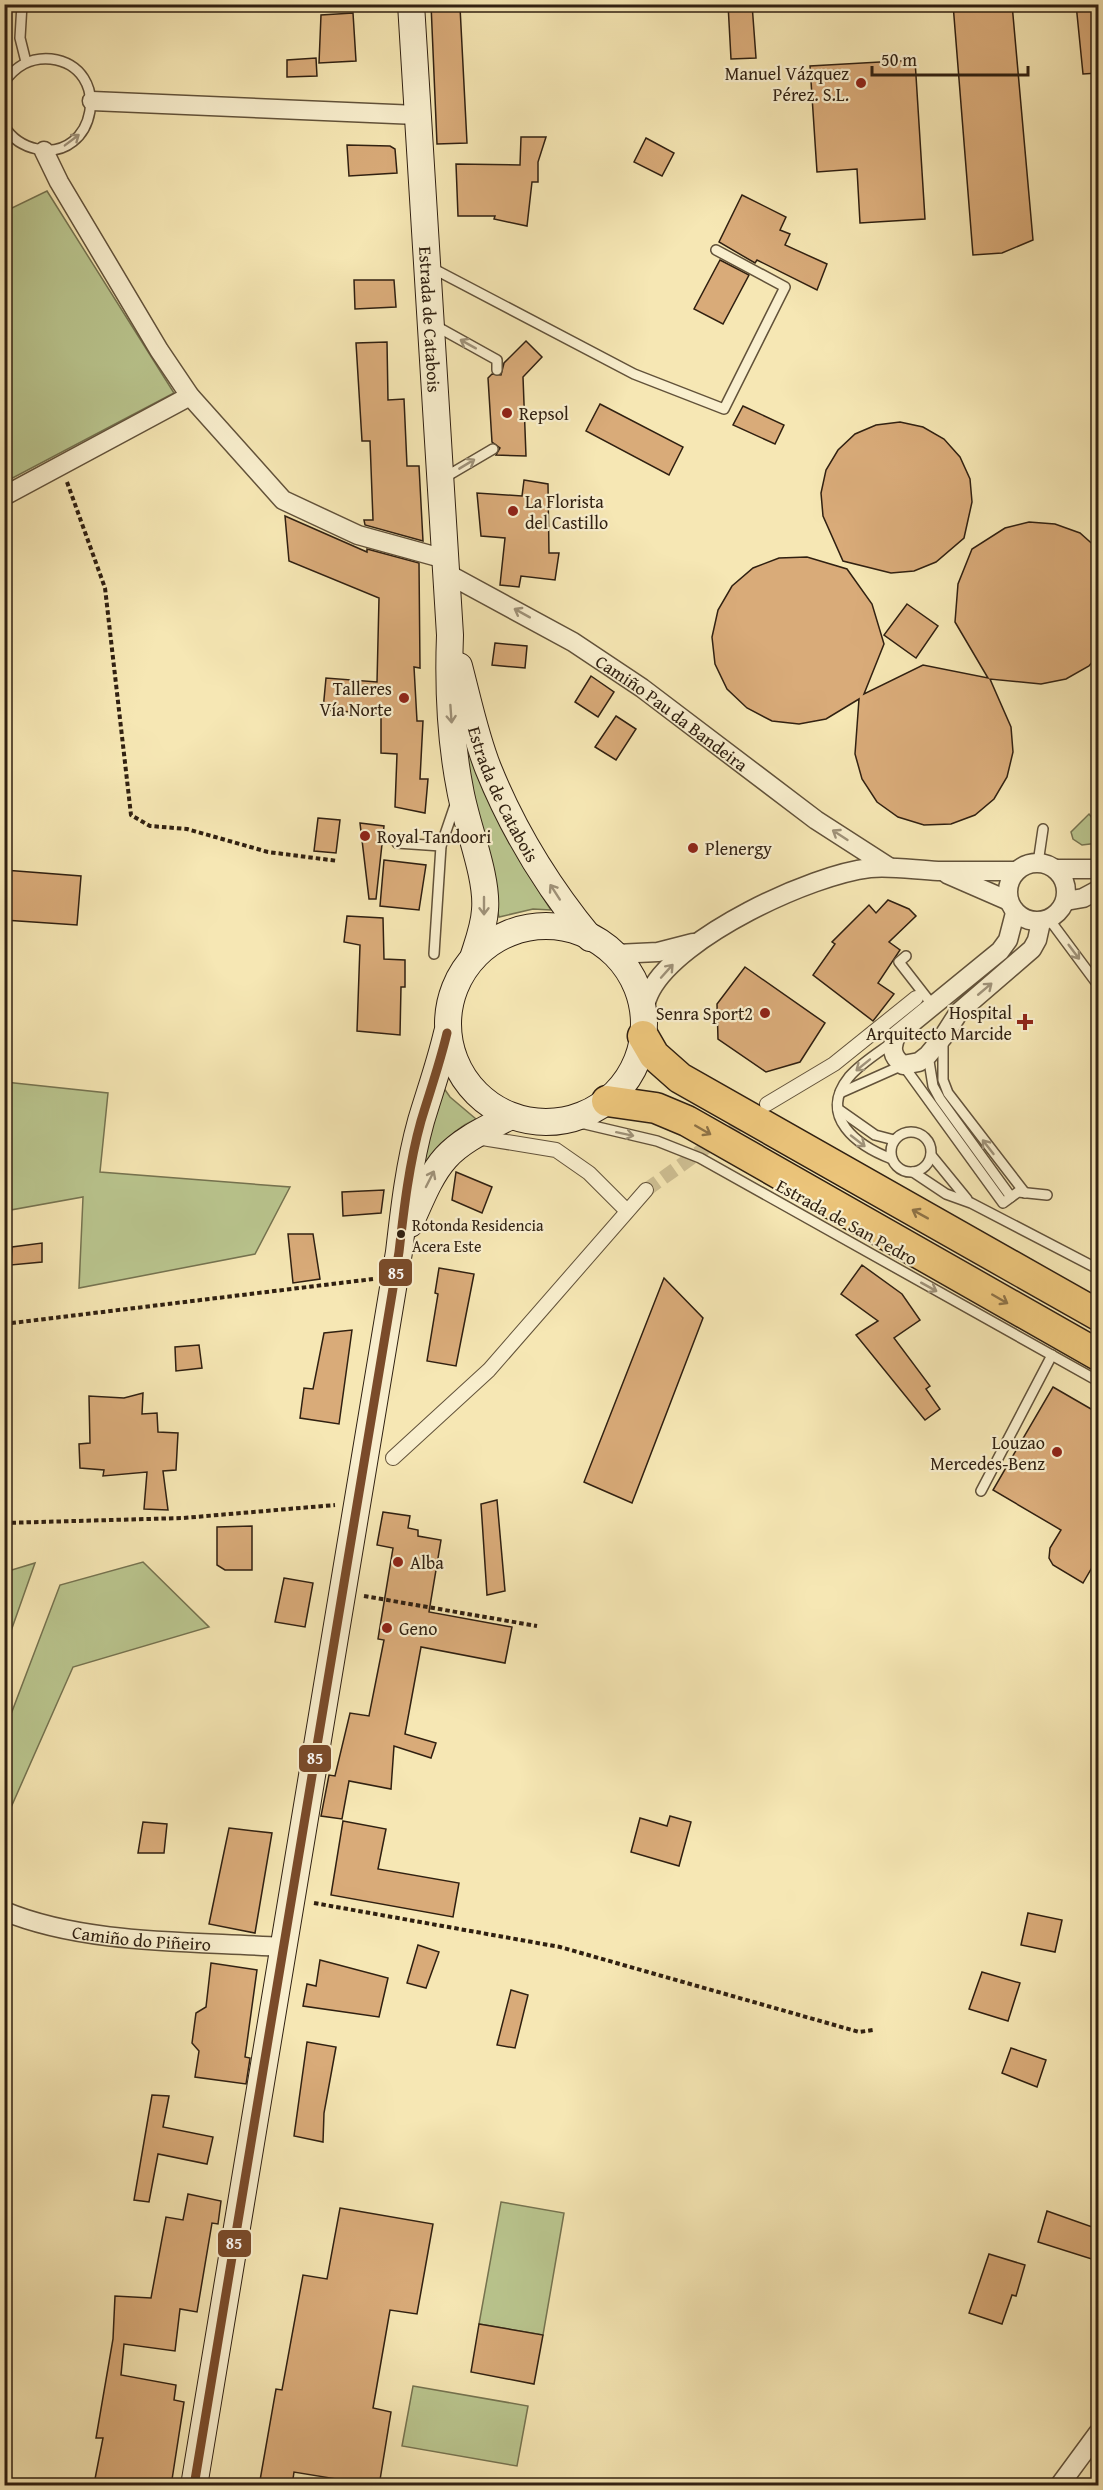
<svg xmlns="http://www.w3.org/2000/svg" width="1103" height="2490" viewBox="0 0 1103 2490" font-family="'Gentium Book Plus',serif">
<rect width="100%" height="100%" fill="#f6e7b4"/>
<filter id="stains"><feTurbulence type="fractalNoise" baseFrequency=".00333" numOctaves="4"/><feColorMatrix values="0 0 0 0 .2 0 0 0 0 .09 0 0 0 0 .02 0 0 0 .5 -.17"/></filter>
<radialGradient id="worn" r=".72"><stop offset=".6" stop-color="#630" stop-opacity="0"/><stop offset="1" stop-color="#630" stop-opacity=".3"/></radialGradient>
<g fill="#bac68f" stroke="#757350" stroke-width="1.5">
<polygon points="4,5 11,5 9,29 5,31"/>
<polygon points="47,191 174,393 5,482 5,197 10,209"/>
<polygon points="458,695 487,795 518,858 551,910 533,909 499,917 471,802"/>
<polygon points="1089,814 1098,825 1098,843 1082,845 1073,839 1071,832"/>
<polygon points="5,1082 108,1093 100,1172 290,1187 255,1254 79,1288 83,1197 5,1211"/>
<path d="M441,1084L450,1097L476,1119C442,1134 427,1163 414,1196Z"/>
<polygon points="143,1562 209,1627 73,1667 5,1821 5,1730 60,1585"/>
<polygon points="35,1563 5,1648 5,1572"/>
<polygon points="501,2202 564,2213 543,2335 479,2324"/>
<polygon points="413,2386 528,2406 517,2466 402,2446"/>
</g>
<g fill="#d9ab79" stroke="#302011" stroke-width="1.5">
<polygon points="431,4 460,7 467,143 437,144"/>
<polygon points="728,4 752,4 756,58 731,59"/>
<polygon points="953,4 1012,4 1033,240 1002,253 973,255"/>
<polygon points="1076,4 1098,4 1098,73 1083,74"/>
<polygon points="353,13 356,61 319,63 321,15"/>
<polygon points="316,58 317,76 287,77 287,60"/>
<polygon points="915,60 925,219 860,223 857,169 817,172 810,66"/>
<polygon points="521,137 546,137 538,162 538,182 532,182 527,226 494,219 495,216 458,216 456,164 520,165"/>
<polygon points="646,138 674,153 662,176 634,162"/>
<polygon points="347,145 390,146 395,149 397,173 349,176"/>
<polygon points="742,195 786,217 780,230 790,234 785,245 827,264 817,290 757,260 755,263 719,242"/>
<polygon points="720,260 749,275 723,324 694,309"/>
<polygon points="354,280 394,280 396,307 355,309"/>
<polygon points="526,341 542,357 523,377 526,456 496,455 500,448 492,442 488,378 492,374 501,375 504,363"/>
<polygon points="387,342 388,400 404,399 407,466 419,466 423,541 365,525 364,520 373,520 370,441 362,441 356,343"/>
<polygon points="600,404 683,447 669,475 586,431"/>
<polygon points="743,406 784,425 775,444 733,425"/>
<polygon points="900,422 923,427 944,439 960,457 970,479 972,502 964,538 936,562 914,571 891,573 843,561 823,516 821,493 826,470 838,450 855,434 876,425"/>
<polygon points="524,480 548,484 549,553 559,553 555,580 521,576 519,587 500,585 505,538 481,536 477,493 522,496"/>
<polygon points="285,516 367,552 367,549 419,563 420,668 414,667 417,721 423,721 420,779 428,779 425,813 395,807 397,754 381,753 381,714 323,710 326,678 377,682 379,598 289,561"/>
<polygon points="1029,522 1055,524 1080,533 1098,549 1098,655 1089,666 1066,679 1041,684 990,679 1011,727 1013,752 1007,777 994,799 975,815 951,824 924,825 898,817 877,802 862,779 855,754 859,699 826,719 799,724 772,721 747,708 727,689 715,664 712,637 718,610 732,586 753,568 779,558 807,557 847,569 872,604 884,644 864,694 923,665 988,678 955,622 958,584 972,549 1005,528"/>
<polygon points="907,604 938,626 916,658 884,635"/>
<polygon points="495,643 527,646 525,668 492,665"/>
<polygon points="591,676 614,692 598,717 575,702"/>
<polygon points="616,716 636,729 616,760 595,747"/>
<polygon points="318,818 340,820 336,853 314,851"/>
<polygon points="360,823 384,826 376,899 369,899"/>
<polygon points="384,860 426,865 419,910 380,906"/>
<polygon points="4,870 81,876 77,925 4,920"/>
<polygon points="888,900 909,909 916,916 889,942 900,950 878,983 894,994 873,1021 813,975 835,944 832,942 869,905 876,913"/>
<polygon points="347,916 383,918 384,959 405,960 405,987 401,987 400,1035 357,1031 360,945 344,942"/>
<polygon points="745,967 825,1023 800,1062 766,1072 718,1039 717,1004"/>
<polygon points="456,1172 492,1187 482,1213 452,1200"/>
<polygon points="384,1190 381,1213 343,1216 342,1192"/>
<polygon points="288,1234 313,1234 320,1279 293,1283"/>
<polygon points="42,1243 42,1262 11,1265 12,1247"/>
<polygon points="862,1265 902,1294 920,1320 894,1338 930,1386 926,1389 940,1409 925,1420 856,1335 878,1321 841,1294"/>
<polygon points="439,1268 474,1274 456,1366 427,1361 438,1294 435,1293"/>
<polygon points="664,1278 703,1318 632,1503 584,1482"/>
<polygon points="352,1330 339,1424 300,1418 304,1388 313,1389 324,1333"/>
<polygon points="199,1345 202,1368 176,1371 175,1347"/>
<polygon points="1053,1387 1098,1413 1098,1557 1083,1583 1053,1565 1049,1558 1050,1548 1061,1530 993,1490"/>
<polygon points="143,1393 142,1414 157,1413 158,1432 178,1433 176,1470 163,1471 168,1510 144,1509 147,1472 103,1476 104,1470 80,1468 79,1444 90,1443 89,1396 124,1398"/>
<polygon points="497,1500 505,1591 487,1595 481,1504"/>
<polygon points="383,1512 410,1516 408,1528 418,1530 418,1536 441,1540 429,1612 512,1627 505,1663 421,1647 405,1734 436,1743 431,1758 394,1746 391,1789 349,1781 342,1819 321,1816 329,1775 335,1776 350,1713 369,1716 384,1640 378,1639 393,1548 377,1545"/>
<polygon points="252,1526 252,1570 225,1570 217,1565 217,1527"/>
<polygon points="284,1578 313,1583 305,1627 275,1622"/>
<polygon points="670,1816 691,1822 679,1866 631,1852 640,1818 667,1826"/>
<polygon points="343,1821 386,1829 378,1869 459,1883 453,1917 331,1895"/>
<polygon points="143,1822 167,1824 164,1853 138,1853"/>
<polygon points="229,1828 272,1833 255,1933 209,1924"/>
<polygon points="1028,1913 1062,1920 1055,1952 1021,1945"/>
<polygon points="418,1945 439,1952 426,1988 407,1983"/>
<polygon points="320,1960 388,1978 379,2017 303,2006 307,1984 316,1986"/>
<polygon points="211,1963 257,1970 245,2057 250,2058 246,2084 195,2077 199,2051 192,2043 196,2013 206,2007"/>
<polygon points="982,1972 1020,1983 1008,2021 969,2009"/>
<polygon points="511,1990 528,1995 515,2048 497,2045"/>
<polygon points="307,2042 336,2047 324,2113 323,2142 294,2136"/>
<polygon points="1011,2048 1046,2060 1037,2087 1002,2073"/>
<polygon points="152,2095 169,2096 163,2127 213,2137 207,2164 158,2154 149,2202 134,2200"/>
<polygon points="188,2194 221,2201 218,2224 212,2223 197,2312 180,2309 175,2351 124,2344 121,2375 176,2385 174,2400 184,2402 171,2486 140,2486 95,2479 103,2438 96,2438 113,2339 115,2296 151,2298 166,2217 183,2220"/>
<polygon points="340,2208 433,2224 417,2314 390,2310 373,2408 391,2412 379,2486 294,2472 292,2486 259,2486 276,2389 282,2390 303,2275 327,2279"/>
<polygon points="1047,2211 1098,2229 1098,2261 1038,2242"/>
<polygon points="989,2254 1025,2265 1016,2296 1012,2295 1002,2324 969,2313"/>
<polygon points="479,2324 543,2335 534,2384 471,2372"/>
</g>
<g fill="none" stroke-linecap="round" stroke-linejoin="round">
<polyline stroke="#cebf93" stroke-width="14" stroke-dasharray="14 7" stroke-linecap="butt" points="646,1190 749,1117"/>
<defs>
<g id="service">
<polyline points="22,4 20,38 26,62"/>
<path d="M4,82C16,66 30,57 51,59C114,67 96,162 37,149C23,146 12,139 4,126"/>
<polyline points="432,268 634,374 724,409 785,287 716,250"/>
<polyline points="434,325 497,360 497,370"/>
<polyline points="442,479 493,449"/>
<polyline points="397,843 441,846"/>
<polyline points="1038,863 1043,829"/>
<polyline points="1049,919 1098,985"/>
<polyline points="434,954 441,846 456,802"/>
<polyline points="906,956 899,962 934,1007"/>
<polyline points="943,1039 943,1080 948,1093 1025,1193"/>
<polyline points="928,1055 933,1086 940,1099 1011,1197"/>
<polyline points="840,1093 903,1065 1003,1203 1018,1192 1047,1195"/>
<polyline points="838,1109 875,1135 894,1140"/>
<polyline points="568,1120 657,1141 700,1158 1098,1381"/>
<circle cx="911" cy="1152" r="20"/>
<polyline points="931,1155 967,1199"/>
<path d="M892,1159C858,1146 817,1117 849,1077C861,1063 878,1053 893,1042"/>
<polyline points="913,1172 946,1194 971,1203 1098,1269"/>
<polyline points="981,1491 1052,1355"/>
</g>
<g id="pedestrian">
<polyline points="767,1104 834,1064 916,998"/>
<polyline points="476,1137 556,1150 589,1173 627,1211"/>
<polyline points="393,1458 489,1370 646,1190"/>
</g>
<g id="minor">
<polyline points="92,101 417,115"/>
<polyline points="44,151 59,182 159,350 190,396 283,500 358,535 445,559"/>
<polyline points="4,496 190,396"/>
<path id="s1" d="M446,573L573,642L642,688L816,820L889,867"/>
<circle cx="1037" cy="892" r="29"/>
<polyline points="1056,869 1098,869"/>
<polyline points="947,874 1009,901"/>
<polyline points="1066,901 1083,898 1098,890"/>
<path d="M1015,913L1008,940L1000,951L897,1035C890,1047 892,1057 903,1065L919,1062L928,1055L943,1037L959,1012L1032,949L1037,940L1041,922"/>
<polyline points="616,954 658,952 693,943"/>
<path d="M643,1012C645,1005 647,997 651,990C680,936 810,875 870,868C893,866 915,870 938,871C964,871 990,871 1016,871"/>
<path id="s2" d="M4,1911C85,1945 194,1941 282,1947"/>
<polyline points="1059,2486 1098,2433"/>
</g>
<g id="secondary">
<path id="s3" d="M411,4L450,635C448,687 450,738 460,789C466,825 488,876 485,910C484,927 478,942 473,958"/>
<path id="s4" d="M459,666C468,700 475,735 488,768C513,830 548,887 590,938"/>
<circle cx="546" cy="1024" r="98"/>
<path d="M410,1224C439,1157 443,1150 509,1117"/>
<path d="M194,2486L399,1252C404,1208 409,1164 421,1121C430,1091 440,1063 447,1033"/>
</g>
<g id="trunk">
<polyline points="643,1036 654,1055 680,1078 1098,1315"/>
<polyline points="607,1101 656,1108 687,1121 1098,1355"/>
</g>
</defs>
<use href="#service" stroke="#62523a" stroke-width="12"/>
<use href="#pedestrian" stroke="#62523a" stroke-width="16"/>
<use href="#minor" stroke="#62523a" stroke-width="21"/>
<use href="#secondary" stroke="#302011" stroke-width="28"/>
<use href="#trunk" stroke="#302011" stroke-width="33"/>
<g stroke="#302011" stroke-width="4" stroke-dasharray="4.5 3" stroke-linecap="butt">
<polyline points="67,482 105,588 131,815 150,826 187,829 268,852 338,861"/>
<polyline points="4,1324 373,1279"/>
<polyline points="4,1523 183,1518 335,1505"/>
<polyline points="364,1596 537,1626"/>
<polyline points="314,1903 560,1947 859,2032 873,2030"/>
</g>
<use href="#service" stroke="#f9efce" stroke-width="9"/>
<use href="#pedestrian" stroke="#f9efce" stroke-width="14"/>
<use href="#minor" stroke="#f9efce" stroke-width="18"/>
<use href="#secondary" stroke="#f9efce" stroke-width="26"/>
<use href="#trunk" stroke="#ebc47a" stroke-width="30"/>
<defs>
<path id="bus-1" d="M194,2486L399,1252C404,1208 409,1164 421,1121C430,1091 440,1063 447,1033"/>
</defs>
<use href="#bus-1" stroke="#f9efce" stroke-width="14"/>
<use href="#bus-1" stroke="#7a4b2a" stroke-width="9"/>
</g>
<defs><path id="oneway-shaft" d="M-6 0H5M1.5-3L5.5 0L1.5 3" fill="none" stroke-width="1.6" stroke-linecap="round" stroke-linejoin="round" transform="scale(1.5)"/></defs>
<g stroke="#9f9279">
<use href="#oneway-shaft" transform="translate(72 140) rotate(-37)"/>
<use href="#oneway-shaft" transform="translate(468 344) rotate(-151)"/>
<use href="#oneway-shaft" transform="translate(467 464) rotate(-31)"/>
<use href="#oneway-shaft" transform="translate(522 613) rotate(-151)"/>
<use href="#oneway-shaft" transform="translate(451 714) rotate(86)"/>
<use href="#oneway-shaft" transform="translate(840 835) rotate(-147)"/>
<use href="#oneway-shaft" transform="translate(555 892) rotate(-123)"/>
<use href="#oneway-shaft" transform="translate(484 906) rotate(90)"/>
<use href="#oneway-shaft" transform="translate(1074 952) rotate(53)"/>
<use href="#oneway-shaft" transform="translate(667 971) rotate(-48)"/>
<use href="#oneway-shaft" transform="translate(985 989) rotate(-40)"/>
<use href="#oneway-shaft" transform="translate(863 1065) rotate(141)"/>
<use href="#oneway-shaft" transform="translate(625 1134) rotate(12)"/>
<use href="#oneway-shaft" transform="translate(858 1141) rotate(38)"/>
<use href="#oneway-shaft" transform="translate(988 1147) rotate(-128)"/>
<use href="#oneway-shaft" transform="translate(430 1179) rotate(-63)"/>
<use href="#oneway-shaft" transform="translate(929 1287) rotate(29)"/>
</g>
<g stroke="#8e7246">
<use href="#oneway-shaft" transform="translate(703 1130) rotate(30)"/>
<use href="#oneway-shaft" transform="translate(920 1214) rotate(-151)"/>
<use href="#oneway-shaft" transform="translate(1000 1299) rotate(30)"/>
</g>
<g fill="#8f2418" stroke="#f9efce" stroke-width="2">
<circle cx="861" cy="83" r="6"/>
<circle cx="507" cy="413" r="6"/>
<circle cx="513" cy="511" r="6"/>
<circle cx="404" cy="698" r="6"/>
<circle cx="365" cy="836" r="6"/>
<circle cx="693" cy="848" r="6"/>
<circle cx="765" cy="1013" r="6"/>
<path d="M1022 1013h6v6h6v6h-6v6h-6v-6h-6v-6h6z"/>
<circle cx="1057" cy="1452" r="6"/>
<circle cx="398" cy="1562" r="6"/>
<circle cx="387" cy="1628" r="6"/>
</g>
<circle fill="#302011" stroke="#f9efce" stroke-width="2" cx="401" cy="1234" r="5"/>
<g text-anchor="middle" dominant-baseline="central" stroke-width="4.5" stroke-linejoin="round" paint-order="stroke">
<g font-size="16" fill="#302011" stroke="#f9efce" text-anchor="start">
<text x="412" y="1225">Rotonda Residencia<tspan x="412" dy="21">Acera Este</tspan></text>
</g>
<g font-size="18" fill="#302011" stroke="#f9efce" text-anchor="start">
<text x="849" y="73" text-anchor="end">Manuel Vázquez<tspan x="849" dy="21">Pérez. S.L.</tspan></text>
<text x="519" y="413">Repsol</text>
<text x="525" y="501">La Florista<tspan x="525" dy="21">del Castillo</tspan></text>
<text x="392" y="688" text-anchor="end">Talleres<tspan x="392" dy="21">Vía Norte</tspan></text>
<text x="377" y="836">Royal Tandoori</text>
<text x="705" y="848">Plenergy</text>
<text x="1012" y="1012" text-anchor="end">Hospital<tspan x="1012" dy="21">Arquitecto Marcide</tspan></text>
<text x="753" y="1013" text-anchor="end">Senra Sport2</text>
<text x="1045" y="1442" text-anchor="end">Louzao<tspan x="1045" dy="21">Mercedes-Benz</tspan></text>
<text x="410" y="1562">Alba</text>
<text x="399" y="1628">Geno</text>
</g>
<g font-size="18" fill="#302011" stroke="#f9efce">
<text stroke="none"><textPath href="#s3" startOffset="316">Estrada de Catabois</textPath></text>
<text stroke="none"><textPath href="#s1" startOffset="266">Camiño Pau da Bandeira</textPath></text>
<text stroke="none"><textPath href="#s4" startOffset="136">Estrada de Catabois</textPath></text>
<text transform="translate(847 1222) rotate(29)">Estrada de San Pedro</text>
<text stroke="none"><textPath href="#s2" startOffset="141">Camiño do Piñeiro</textPath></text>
</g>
</g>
<g stroke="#f9efce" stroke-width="2">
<rect x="378" y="1258" width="35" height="29" rx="6" fill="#7a4b2a"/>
<rect x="298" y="1744" width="34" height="29" rx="6" fill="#7a4b2a"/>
<rect x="217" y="2229" width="35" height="29" rx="6" fill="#7a4b2a"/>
</g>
<g font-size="16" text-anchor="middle" font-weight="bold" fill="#fff">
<text x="396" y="1279">85</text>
<text x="315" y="1764">85</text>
<text x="234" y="2249">85</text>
</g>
<rect width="1103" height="2490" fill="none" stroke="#f6e7b4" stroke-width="24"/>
<rect x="6" y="6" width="1091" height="2478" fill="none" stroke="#302011" stroke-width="3"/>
<rect x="12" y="12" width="1079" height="2466" fill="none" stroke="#302011" stroke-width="1.5"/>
<path d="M872 66v9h156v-9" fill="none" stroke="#302011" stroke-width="3"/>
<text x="881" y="66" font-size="18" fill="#302011" stroke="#f9efce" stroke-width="4.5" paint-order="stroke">50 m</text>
<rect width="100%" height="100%" filter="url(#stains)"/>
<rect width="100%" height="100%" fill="url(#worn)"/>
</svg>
